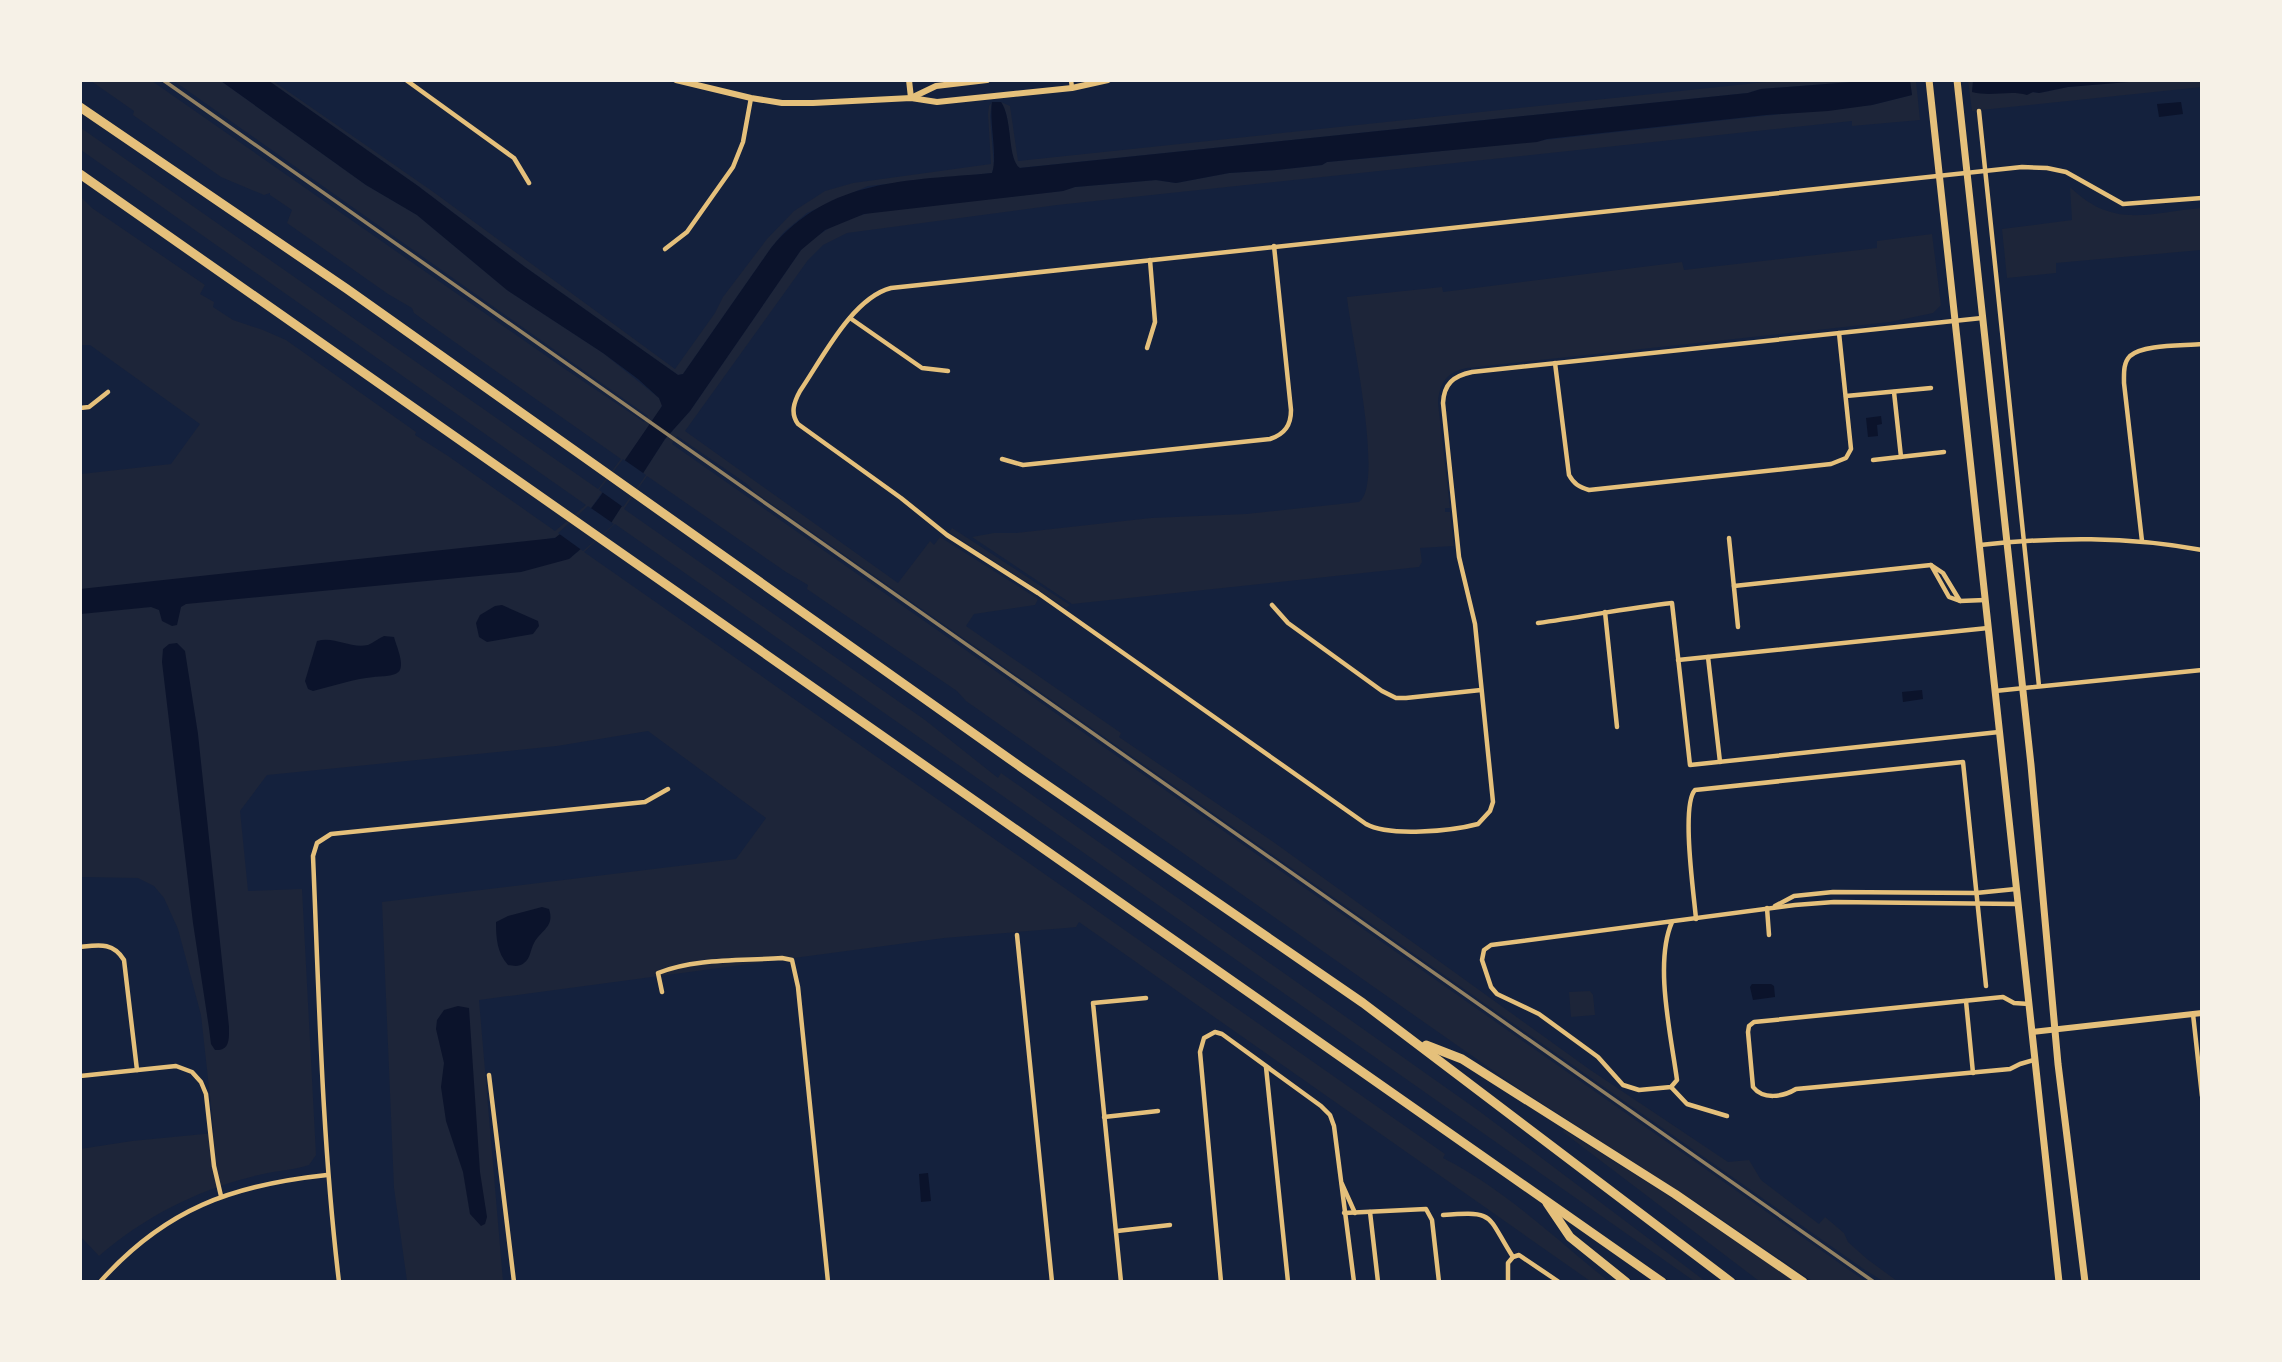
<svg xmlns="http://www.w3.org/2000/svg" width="2282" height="1362" viewBox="0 0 2282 1362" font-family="'Titillium Web',sans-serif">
<rect width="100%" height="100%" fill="#14213d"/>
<g fill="#1d2539">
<polygon points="2141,80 2201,81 2202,87 1972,111 1968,81 1973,81 1973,85 2039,93 2068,87"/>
<path d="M91,81H152L565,369L644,422L648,416L174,81H221L366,185L417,215L507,290L603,353L659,398L662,404L661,409L589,511L558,537L536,541L569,559L611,523L665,439L690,411L801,250C823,228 848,217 878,211L1062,191L1075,187L1156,180L1176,183L1229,173L1276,170L1322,165L1327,162C1510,146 1690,122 1872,105L1912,95L1910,81H1916L1920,120L1852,126V121L1057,205L847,233L823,245L808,260L685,431L898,583L930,541L934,545L940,537L1038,599L1035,605L974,614L966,626L1121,733L1119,737L1272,841L1589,1069L1728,1162L1749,1160L1761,1180L1819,1224L1825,1217L1844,1233L1848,1242L1867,1259L1897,1281H1883L1865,1270L849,558L756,493L747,484L677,436L672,444L1865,1281H1812L1705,1208L1518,1088L966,701L957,691L820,598L807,589L808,585L786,572L647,476L624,509L925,720L998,778L1001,773L1479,1111L1705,1281H1694L615,524L584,552L1445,1154L1443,1158C1504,1189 1555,1238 1608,1281H1590L1079,922L1076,927L1066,928L944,938L479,1000L503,1281H407L394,1188L382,902L736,859L766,818L648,731L557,746L267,775L240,811L248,891L302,889L316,1155L309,1165C290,1171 270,1171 251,1177C195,1191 143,1218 99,1256L81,1237L80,1149L132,1141L214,1133L201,1015L178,929L164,898L154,886L138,878L81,877V474L171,464L200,424L90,345H81V197L92,208L205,285L200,294L214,302L213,307L233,320L263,330L286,340L416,432L415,435L448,456L555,531L586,505L81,150V128L598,489L621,459L432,326L414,313L412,308L388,294L287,223L292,210L270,195V193L264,195L221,177L133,115L134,111Z"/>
<polygon points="269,81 273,81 432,191 675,369 715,313 723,297 767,239 794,211 825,191 853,183 991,164 988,114 989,106 992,102 990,116 994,167 992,173 868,186 807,213 784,232 771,248 683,374 678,375 525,267 418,186"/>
<path d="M1775,81H1865L1761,89L1748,93L1019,168C1006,158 1013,119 1001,102L1010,106L1018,161Z"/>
<path d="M2070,187C2113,229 2148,213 2201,208V250L2056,263V273L2007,278L2002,229L2072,220Z"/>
<path d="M1932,234L1941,305L1933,313L1890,322L1467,368C1447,372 1439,383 1438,403L1450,508H1445V512H1450L1454,546L1420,548L1422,562L1419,567L1072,604L972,537L994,533H1016L1151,518L1246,514L1359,502C1385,484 1350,331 1347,297L1442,287L1443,292L1682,262L1684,270L1877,248V241Z"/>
<polygon points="952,528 1070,605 1066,608 949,532"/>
<polygon points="1590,991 1593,995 1595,1015 1571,1017 1569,992"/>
<polygon points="1564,1130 1661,1191 1794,1281 1759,1281 1563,1132"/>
</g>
<g fill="#0b132b">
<path d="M1973,80H2141V81L2068,87L2039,93L2033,92L2027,95C2010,90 1991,97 1972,92Z"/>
<path d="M221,81H269L418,186L525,267L678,375L683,374L771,248C830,177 909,181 992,173C998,156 989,124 992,102H1001C1013,119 1007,159 1020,168L1748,93L1761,89L1865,81H1910L1912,95L1872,105L1828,111L1766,115L1547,139L1537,142L1327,162L1322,165L1276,170L1229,173L1176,183L1156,180L1075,187L1063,191L864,214L825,230L801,250L690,411L665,439L611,523L569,559L521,572L186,604L181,607L177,625L172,626L162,621L159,610L151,607L81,614L80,589L555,538L589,511L599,498L662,406L659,398L638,379L603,353L507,290L417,215L366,185Z"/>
<polygon points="2181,102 2183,114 2159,117 2157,104"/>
<polygon points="1881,416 1882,424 1877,425 1878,436 1868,437 1866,418"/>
<polygon points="502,605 538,621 539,626 533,634 487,642 479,637 476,623 480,615 495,606"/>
<path d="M384,636L394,637C396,645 404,662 400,670C396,677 381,676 374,677C353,679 333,686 313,691L308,689L305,681L317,641C335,636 350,649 368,645C373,643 379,638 384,636Z"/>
<path d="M177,643L185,651L198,734L229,1027C229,1039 230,1051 215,1050L211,1044L209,1028L193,923L162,662L163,649L169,644Z"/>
<polygon points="1922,690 1923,699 1903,702 1902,692"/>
<path d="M542,907L549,909C555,927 541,930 534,943C530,950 531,958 524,963C519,967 514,966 508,965C497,953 496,938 496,922L508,916Z"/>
<polygon points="1752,984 1771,984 1774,986 1775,997 1753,1000 1750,987"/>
<polygon points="458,1006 469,1008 480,1172 487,1217 485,1224 481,1226 470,1214 463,1172 446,1121 441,1087 444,1063 436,1029 437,1020 444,1010"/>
<polygon points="928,1173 931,1201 921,1202 919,1174"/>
</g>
<g fill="#14213d">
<polygon points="623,459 646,475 623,507 599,490"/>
<polygon points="588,506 614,524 583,551 558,533"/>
</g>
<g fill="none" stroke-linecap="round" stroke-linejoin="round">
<g stroke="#e5c07b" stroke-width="4.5">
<polyline points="406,80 514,158 529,183"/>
<polyline points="1071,80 1072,88"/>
<polyline points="1979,111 2039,686"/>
<polyline points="665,249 687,232 733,167 743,142 751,98"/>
<polyline points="850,318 922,368 948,371"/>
<path d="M1982,318L1472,372C1453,376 1444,384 1443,403L1459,557L1475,624L1493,802L1490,811L1478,824C1452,831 1389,837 1366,824L1038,593L947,535L901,498L798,424C790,413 794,402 800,391C822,359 852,298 891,288L2022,167L2047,168L2066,172L2123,204L2202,198"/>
<polyline points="1147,348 1155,322 1150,260"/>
<path d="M1555,363L1569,475C1574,484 1579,487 1589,490L1831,464L1846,458L1851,449L1839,333"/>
<polyline points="1894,392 1901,457"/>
<polyline points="1846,396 1931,388"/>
<polyline points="80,408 89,407 108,392"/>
<path d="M1002,459L1023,465L1270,439C1285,434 1291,425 1291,410L1274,246"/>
<polyline points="1873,460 1944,452"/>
<polyline points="1729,538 1738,627"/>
<path d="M2142,541L2124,383C2124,374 2123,363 2130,356C2143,344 2184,346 2202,344"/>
<path d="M1980,545C2056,537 2126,536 2202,550"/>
<polygon points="1931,565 1943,573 1960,601 1949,597"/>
<polyline points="1734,586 1931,565"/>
<polyline points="1960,601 1985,600"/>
<polyline points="1272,605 1288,623 1382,691 1396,698 1406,698 1481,690"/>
<polyline points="1605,612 1617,727"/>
<path d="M1538,623C1583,617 1627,608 1672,603L1690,765L1999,732"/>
<polyline points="1708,657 1720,762"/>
<polyline points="1678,660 1988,628"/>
<polyline points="1995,691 2202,670"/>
<polyline points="1775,906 1794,896 1833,892 1976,893 2016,889"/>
<polyline points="1767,908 1769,935"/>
<path d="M1696,919C1694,895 1681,805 1695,790L1963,762L1986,986"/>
<path d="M1672,922C1654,963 1671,1035 1677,1080L1671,1087L1639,1090L1623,1085L1598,1057L1539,1014L1497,994L1491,987L1482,960L1484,950L1491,945L1795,905L1834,902L2018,904"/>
<polyline points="1017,935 1052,1282"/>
<path d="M80,947C99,945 113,942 124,960L137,1070"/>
<path d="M662,992L658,973C695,958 742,961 782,958L792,960L798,987L828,1282"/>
<polyline points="1966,1001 1973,1073"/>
<path d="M2029,1004L2014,1003L2003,997L1754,1022L1749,1026L1748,1032L1753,1087C1763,1100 1783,1097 1796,1089L2010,1069L2020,1064L2034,1060"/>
<polyline points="2193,1014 2202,1096"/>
<polyline points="1266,1067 1288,1282"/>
<polyline points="489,1075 514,1282"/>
<polyline points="80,1076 176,1066 192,1072 201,1082 206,1094 214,1166 221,1196"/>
<polyline points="1671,1087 1687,1104 1727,1116"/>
<polyline points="1104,1117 1158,1111"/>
<polyline points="1342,1184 1355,1213"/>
<polyline points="1370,1212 1378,1282"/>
<polyline points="1344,1213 1426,1209 1432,1220 1439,1282"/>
<path d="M1443,1215C1497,1211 1486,1215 1513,1257"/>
<polyline points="1117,1231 1170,1225"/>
<path d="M100,1282C165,1209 232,1185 327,1175"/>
<path d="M339,1282C322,1140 319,998 313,856L317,843L331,834L645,802L668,789"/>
<polyline points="1121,1282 1093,1003 1146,998"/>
<polyline points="1221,1282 1200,1052 1204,1038 1215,1032 1222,1034 1321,1106 1330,1115 1334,1126 1354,1282"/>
<polyline points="1508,1282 1508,1263 1513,1257 1519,1255 1559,1282"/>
</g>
<g stroke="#e5c07b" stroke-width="6">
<polyline points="676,80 751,98 782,103 813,103 911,98 937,102 1072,88 1108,80"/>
<polyline points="909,80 911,98"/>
<polyline points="913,97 936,86 987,80"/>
<polyline points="2032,1032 2202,1013"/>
</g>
<g stroke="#e5c07b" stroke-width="7">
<polyline points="1929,80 2059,1282"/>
<polyline points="1957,80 2031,765 2058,1064 2085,1282"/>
</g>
<g stroke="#e5c07b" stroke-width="9">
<polyline points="80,107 347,289 1025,770 1363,1003 1731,1282"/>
<polyline points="80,174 1662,1282"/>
<polyline points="1426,1045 1462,1059 1675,1194 1803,1282"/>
<polyline points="1547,1203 1570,1237 1626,1282"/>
</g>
<polyline stroke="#918062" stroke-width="3.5" points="163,80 1874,1282"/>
</g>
<rect width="2282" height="1362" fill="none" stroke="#f6f1e7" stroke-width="164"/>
</svg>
